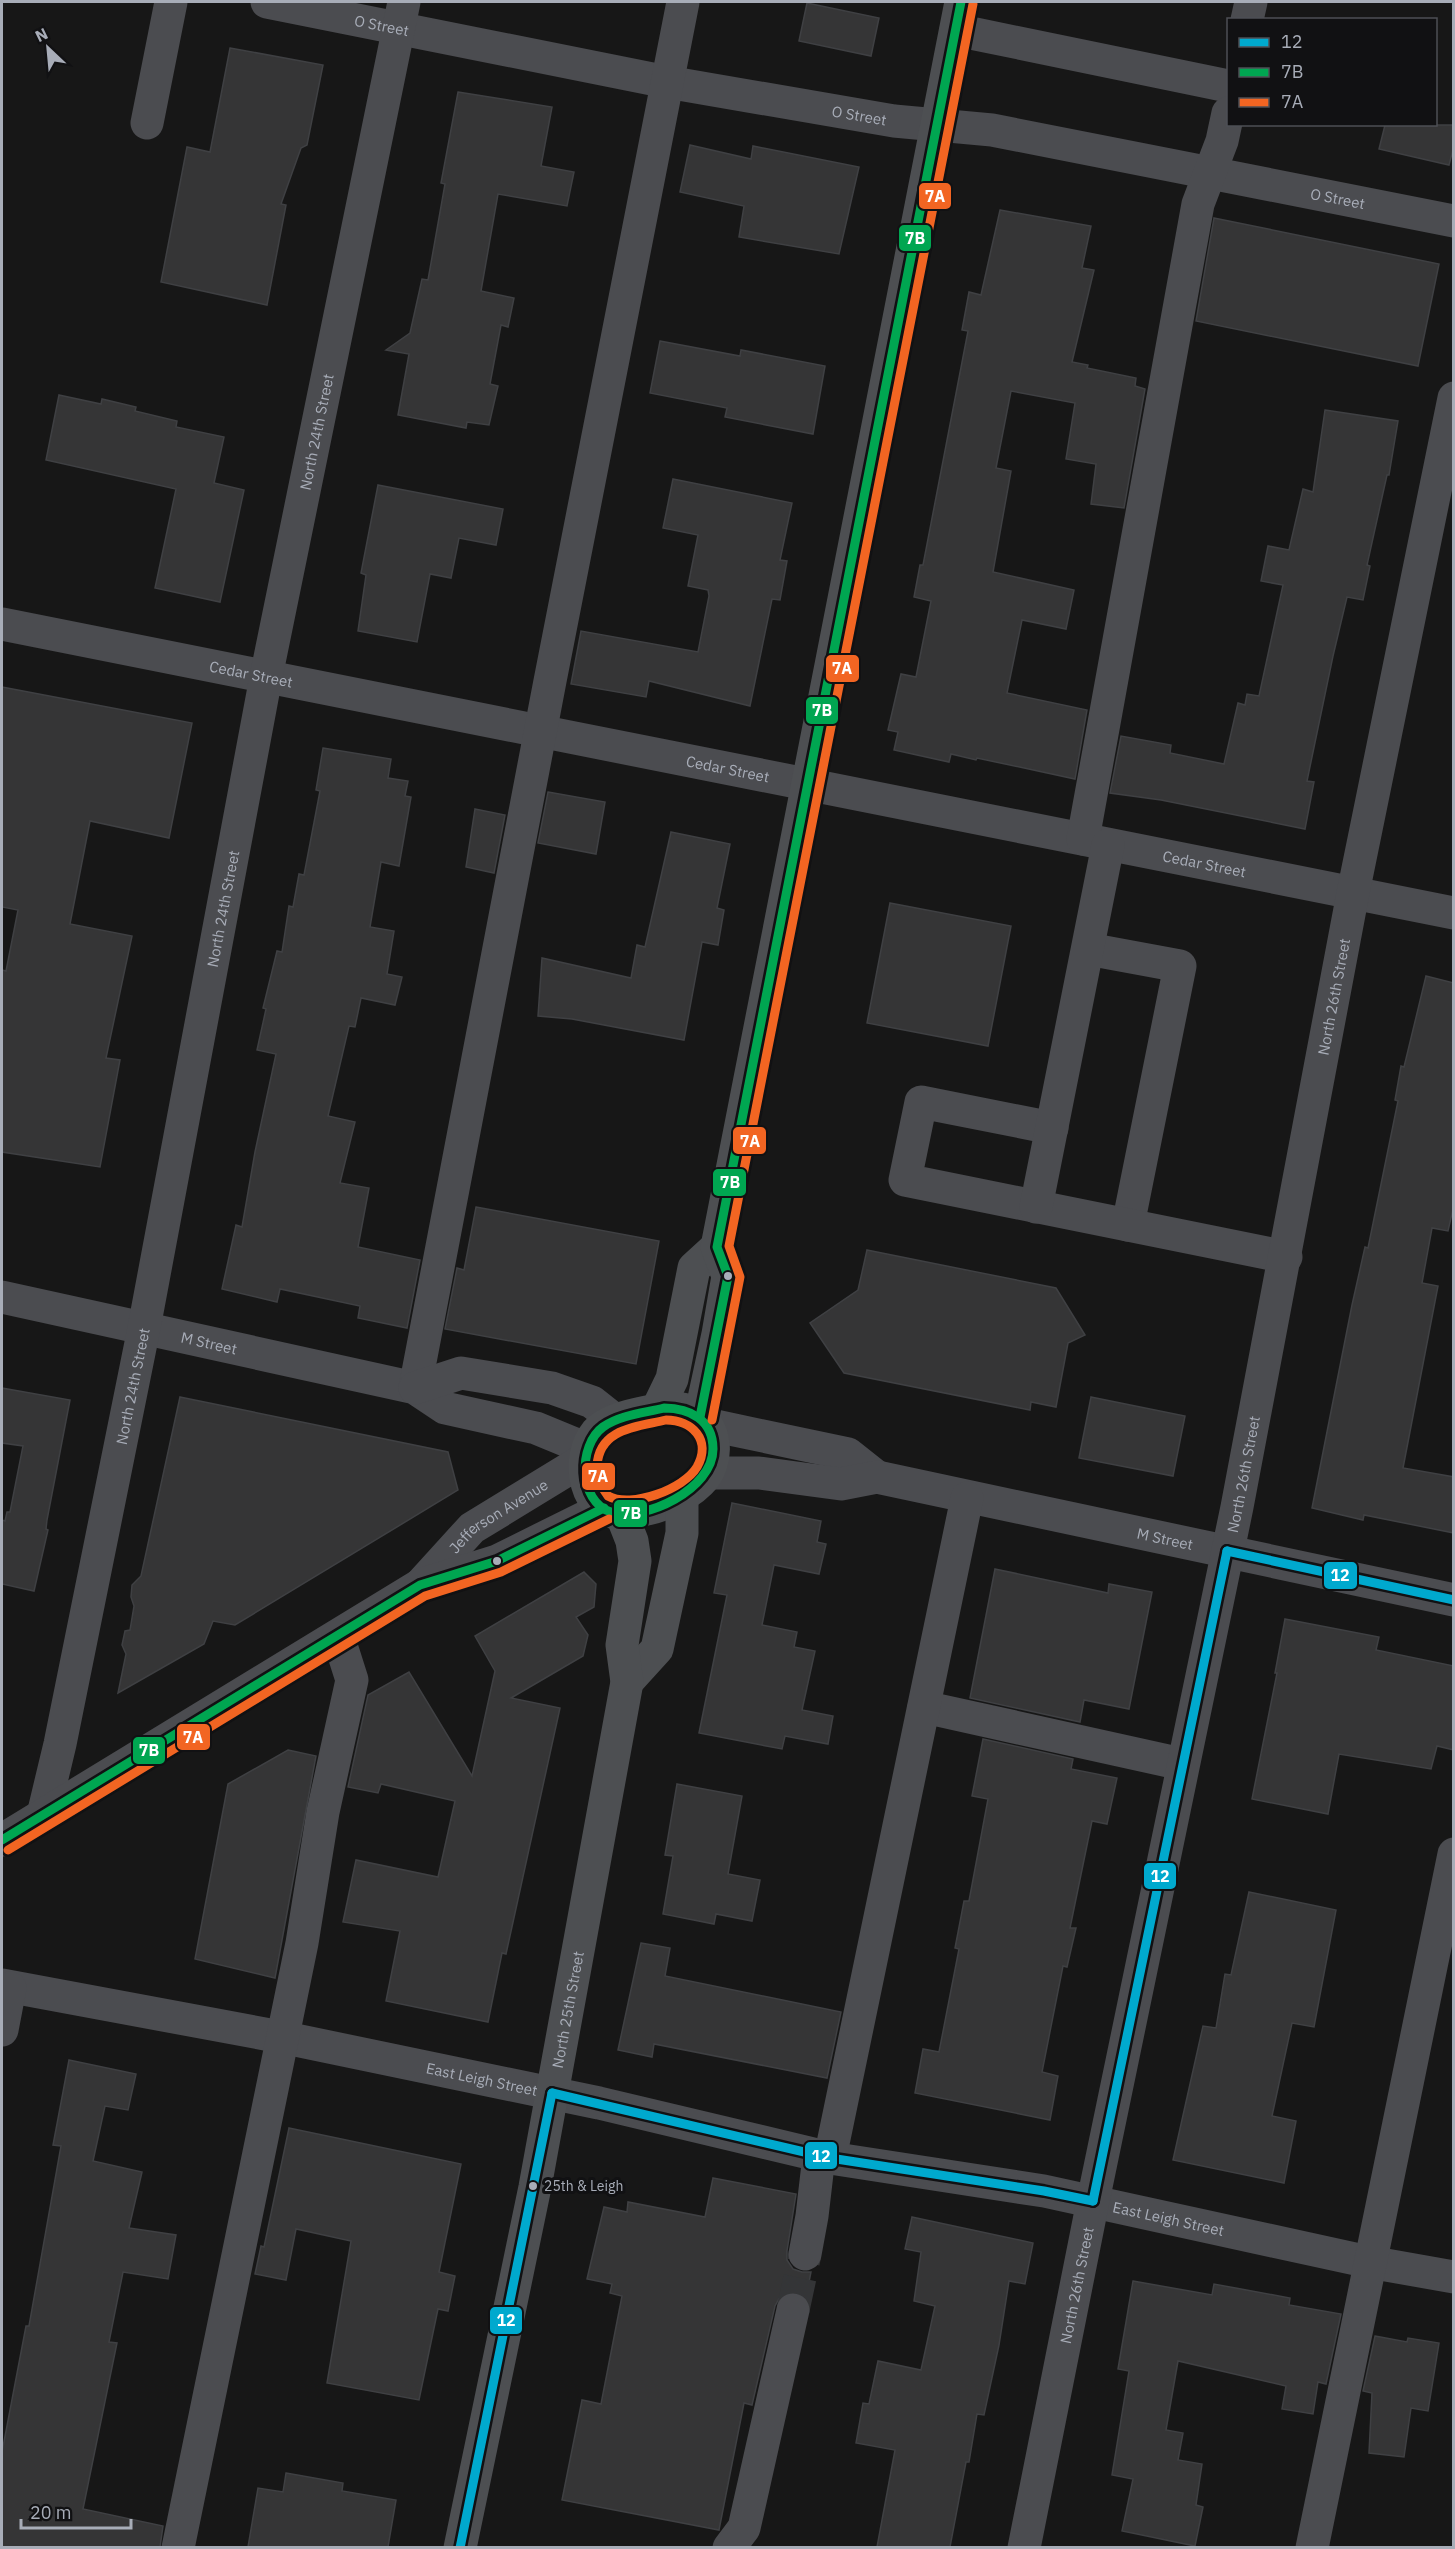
<svg xmlns="http://www.w3.org/2000/svg" width="1455" height="2549" viewBox="0 0 1455 2549" font-family="'IBM Plex Sans',sans-serif">
<rect width="100%" height="100%" fill="#171717"/>
<g fill="#353536" stroke="#3f4043" stroke-width="1.5">
<polygon points="807,3 879,18 871,56 799,41"/>
<polygon points="230,48 323,65 307,145 301,148 281,204 286,205 267,305 161,282 187,147 210,152"/>
<polygon points="458,92 552,107 541,166 574,172 567,206 498,194 481,291 514,298 508,327 501,325 490,384 498,386 489,425 467,422 466,428 398,415 409,354 386,350 410,333 422,279 428,280 445,184 441,183"/>
<polygon points="1385,125 1454,125 1454,146 1449,165 1379,149"/>
<polygon points="690,145 751,159 753,146 859,167 839,254 739,237 744,206 680,192"/>
<polygon points="1000,210 1091,226 1082,268 1094,270 1072,362 1088,365 1087,368 1136,378 1135,386 1145,389 1124,508 1091,504 1096,464 1066,459 1075,403 1011,391 996,468 1011,471 993,572 1074,590 1066,629 1022,620 1007,693 1087,710 1075,779 977,758 976,760 951,754 949,762 894,750 898,732 888,730 901,674 916,677 931,601 914,597 920,565 923,565 968,331 962,330 969,292 981,295"/>
<polygon points="1214,218 1439,264 1418,366 1196,321"/>
<polygon points="660,341 740,356 741,350 825,366 813,434 725,417 727,408 650,393"/>
<polygon points="59,395 101,404 102,399 136,407 135,411 177,421 176,427 224,437 214,483 244,490 220,602 155,588 176,489 46,460"/>
<polygon points="1325,410 1398,421 1389,475 1387,475 1367,565 1370,566 1363,600 1347,597 1333,656 1307,781 1314,782 1305,829 1161,800 1110,793 1121,736 1171,745 1170,753 1224,764 1238,703 1245,705 1247,694 1259,696 1283,585 1261,581 1268,546 1289,550 1303,489 1313,492"/>
<polygon points="673,479 792,503 780,560 787,561 780,600 772,599 750,706 649,681 646,697 571,684 581,631 698,652 709,596 708,590 688,586 698,535 663,528"/>
<polygon points="378,485 503,509 496,545 459,538 451,578 430,574 417,642 358,631 366,575 361,573"/>
<polygon points="2,687 192,723 169,838 90,821 70,924 132,936 106,1058 120,1060 100,1167 2,1152 2,970 6,971 18,910 2,907"/>
<polygon points="323,748 391,759 388,778 408,781 405,796 411,797 399,866 381,862 370,927 394,931 387,974 402,977 395,1005 361,998 355,1027 349,1026 328,1116 355,1122 340,1183 369,1188 358,1247 420,1260 407,1328 358,1318 360,1306 280,1289 277,1302 222,1289 236,1225 242,1227 255,1152 276,1054 257,1050 266,1009 263,1008 277,951 282,952 289,906 293,907 299,874 304,875 320,791 316,790"/>
<polygon points="548,792 605,802 596,854 538,843"/>
<polygon points="475,809 505,815 494,873 466,867"/>
<polygon points="671,832 730,844 717,908 724,910 718,945 702,942 684,1040 572,1019 538,1016 542,958 631,978 637,945 645,947"/>
<polygon points="890,903 1011,926 988,1046 867,1023"/>
<polygon points="1426,976 1454,983 1454,1205 1448,1231 1432,1228 1422,1283 1438,1286 1403,1468 1454,1477 1454,1533 1364,1515 1363,1520 1312,1508 1352,1305 1365,1247 1368,1248 1398,1101 1395,1100 1401,1066 1404,1067"/>
<polygon points="476,1207 659,1241 636,1364 445,1329 457,1268 464,1270"/>
<polygon points="867,1250 1056,1288 1085,1335 1068,1343 1056,1407 1031,1402 1030,1410 844,1373 810,1323 858,1290"/>
<polygon points="2,1388 70,1400 47,1520 46,1529 48,1530 34,1591 2,1584 2,1520 5,1521 7,1512 10,1512 23,1446 2,1443"/>
<polygon points="180,1397 448,1452 458,1490 235,1625 213,1621 204,1644 118,1693 126,1654 122,1645 125,1631 130,1630 134,1606 131,1597 132,1585 141,1576"/>
<polygon points="1091,1397 1185,1416 1173,1476 1079,1458"/>
<polygon points="732,1503 821,1521 817,1542 826,1544 819,1574 774,1565 762,1625 797,1632 794,1647 815,1651 802,1710 833,1716 828,1744 785,1736 782,1749 699,1733 727,1595 714,1593"/>
<polygon points="995,1569 1108,1593 1109,1584 1152,1592 1129,1709 1084,1700 1080,1722 970,1698"/>
<polygon points="584,1572 596,1584 594,1607 576,1617 588,1635 583,1656 511,1698 560,1708 506,1954 502,1953 488,2022 386,2001 400,1931 343,1922 356,1860 438,1877 455,1801 381,1784 378,1793 348,1787 368,1695 409,1672 472,1776 495,1671 475,1636"/>
<polygon points="1285,1619 1379,1637 1376,1650 1454,1666 1454,1750 1437,1746 1431,1769 1339,1754 1328,1814 1252,1799 1277,1673 1275,1673"/>
<polygon points="983,1739 1073,1759 1071,1769 1117,1778 1107,1824 1092,1821 1070,1928 1076,1928 1067,1967 1063,1966 1042,2072 1058,2076 1050,2120 915,2093 923,2049 939,2052 959,1949 955,1948 964,1901 969,1901 988,1799 972,1796"/>
<polygon points="288,1750 316,1756 275,1978 195,1959 228,1784"/>
<polygon points="677,1784 742,1796 728,1874 760,1880 752,1921 716,1914 714,1924 663,1914 673,1856 665,1855"/>
<polygon points="1249,1892 1336,1910 1314,2027 1292,2023 1272,2116 1296,2121 1284,2183 1173,2160 1203,2026 1216,2028 1225,1974 1231,1975"/>
<polygon points="641,1943 670,1948 665,1976 841,2012 827,2078 654,2044 652,2057 618,2050"/>
<polygon points="69,2060 136,2074 128,2110 105,2106 93,2161 142,2172 129,2228 176,2235 168,2279 123,2272 109,2342 117,2343 83,2509 163,2526 160,2547 2,2547 2,2452 26,2326 29,2326 61,2146 53,2145"/>
<polygon points="289,2128 461,2164 439,2272 455,2276 448,2311 438,2309 419,2400 327,2383 351,2241 296,2229 286,2280 255,2274 261,2246 264,2247"/>
<polygon points="713,2178 796,2194 787,2251 787,2260 793,2269 802,2272 811,2272 806,2297 798,2292 788,2292 780,2297 775,2306 752,2405 744,2403 719,2530 562,2500 582,2400 601,2404 622,2296 610,2293 612,2284 587,2279 604,2207 627,2212 628,2202 705,2217"/>
<polygon points="912,2217 1033,2243 1025,2284 1009,2281 999,2345 984,2415 977,2414 969,2462 966,2462 950,2547 877,2547 895,2450 856,2443 863,2403 869,2404 878,2361 921,2370 935,2306 914,2301 921,2252 905,2249"/>
<polygon points="1133,2281 1212,2295 1214,2284 1290,2298 1289,2305 1341,2314 1326,2384 1318,2382 1313,2414 1282,2409 1286,2386 1178,2361 1166,2430 1183,2433 1178,2460 1202,2464 1196,2505 1203,2507 1195,2546 1122,2531 1133,2479 1112,2475 1129,2371 1118,2369"/>
<polygon points="1375,2336 1407,2342 1408,2338 1439,2343 1428,2411 1411,2408 1404,2457 1369,2453 1372,2393 1363,2391"/>
<polygon points="286,2473 343,2483 342,2491 396,2500 388,2547 248,2547 258,2488 283,2492"/>
</g>
<g fill="none" stroke-linecap="round" stroke-linejoin="round">
<polyline stroke="#343537" stroke-width="33" stroke-dasharray="33 16" stroke-linecap="butt" points="793,2310 805,2254"/>
<g stroke="#4b4c50" stroke-width="33">
<path id="s1" d="M267,2L667,82L894,121L992,130L1454,221"/>
<polyline points="1247,20 1251,2"/>
<polyline points="956,30 1228,86"/>
<polyline points="147,123 171,2"/>
<path id="s2" d="M2,624L1454,913"/>
<polyline points="1083,839 1198,204 1222,141 1228,113"/>
<polyline points="1088,949 1180,966 1128,1225"/>
<polyline points="1052,1128 921,1102 905,1180 1286,1257"/>
<polyline points="1036,1207 1108,845"/>
<path id="s3" d="M2,1297L415,1388L445,1408L536,1428L587,1449"/>
<polyline points="415,1388 550,681 683,2"/>
<polyline points="415,1388 461,1373 552,1388 592,1402 616,1421"/>
<polyline points="706,1424 848,1454 877,1477"/>
<path id="s4" d="M707,1473H759L841,1484L877,1477L1454,1600"/>
<path id="s5" d="M421,1584L472,1528L585,1459"/>
<polyline points="924,1707 1182,1764"/>
<path id="s6" d="M43,1815L60,1744L144,1328L266,677L404,2"/>
<polyline points="2,1840 420,1585 497,1561 604,1508"/>
<path id="s7" d="M2,1985L281,2037L599,2103L830,2158L1044,2191L1369,2262L1454,2277"/>
<polyline points="2,2030 10,1988"/>
<polyline points="830,2158 967,1498"/>
<polyline points="805,2254 812,2216 819,2156"/>
<polyline points="178,2548 302,1943 323,1812 352,1680 338,1636"/>
<polyline points="729,2548 744,2528 793,2310"/>
<path id="s8" d="M1024,2548L1093,2201L1237,1507L1353,893L1454,398"/>
<polyline points="1312,2548 1454,1854"/>
</g>
<g stroke="#4d4f52" stroke-width="33">
<path d="M664,1408C673,1408 683,1408 691,1412C718,1424 720,1463 700,1482C681,1501 651,1510 625,1513C584,1517 575,1458 596,1433C611,1416 644,1414 664,1408Z"/>
<polyline points="657,1410 672,1379 694,1268 717,1247"/>
<polyline points="700,1417 718,1334 728,1276 717,1247 961,2"/>
<polyline points="627,1682 657,1649 682,1533 682,1496"/>
<path id="s9" d="M460,2548L535,2187L627,1682L622,1645L635,1561L632,1541L621,1513"/>
</g>
<defs>
<g id="bus-1">
<polyline points="1227,1551 1454,1600"/>
<polyline points="552,2093 830,2158 1044,2191 1093,2201"/>
<polyline points="1093,2201 1227,1551"/>
<polyline points="460,2548 552,2093"/>
</g>
<g id="bus-2">
<path d="M664,1408C690,1408 713,1420 713,1449C713,1489 645,1522 611,1512C578,1502 578,1445 603,1427C620,1415 644,1413 664,1408Z"/>
<polyline points="700,1417 728,1276 717,1247 961,2"/>
<polyline points="2,1840 420,1585 497,1561 604,1508"/>
</g>
<g id="bus-3">
<path d="M666,1420C692,1420 712,1440 697,1467C684,1489 631,1509 608,1496C601,1487 597,1477 597,1466C599,1428 637,1427 666,1420Z"/>
<polyline points="712,1420 740,1277 729,1246 973,4"/>
<polyline points="8,1850 425,1596 501,1572 609,1519"/>
</g>
</defs>
<use href="#bus-1" stroke="#111113" stroke-width="14"/>
<use href="#bus-2" stroke="#111113" stroke-width="14"/>
<use href="#bus-3" stroke="#111113" stroke-width="14"/>
<use href="#bus-1" stroke="#00a9ce" stroke-width="9"/>
<use href="#bus-2" stroke="#00a651" stroke-width="9"/>
<use href="#bus-3" stroke="#f26522" stroke-width="9"/>
</g>
<g fill="#a8adb8" stroke="#111113" stroke-width="2">
<circle cx="728" cy="1276" r="5"/>
<circle cx="497" cy="1561" r="5"/>
<circle cx="533" cy="2186" r="5"/>
</g>
<g text-anchor="middle" dominant-baseline="central" stroke-width="6" stroke-linejoin="round" paint-order="stroke">
<g font-size="14" fill="#a8adb8" stroke="#111113" text-anchor="start">
<text x="544" y="2186">25th &amp; Leigh</text>
</g>
<g font-size="15" fill="#a8adb8" stroke="#111113">
<text stroke="none"><textPath href="#s1" startOffset="117">O Street</textPath></text>
<text stroke="none"><textPath href="#s1" startOffset="603">O Street</textPath></text>
<text stroke="none"><textPath href="#s1" startOffset="1089">O Street</textPath></text>
<text stroke="none"><textPath href="#s6" startOffset="1410">North 24th Street</textPath></text>
<text stroke="none"><textPath href="#s2" startOffset="254">Cedar Street</textPath></text>
<text stroke="none"><textPath href="#s2" startOffset="740">Cedar Street</textPath></text>
<text stroke="none"><textPath href="#s2" startOffset="1226">Cedar Street</textPath></text>
<text stroke="none"><textPath href="#s6" startOffset="924">North 24th Street</textPath></text>
<text stroke="none"><textPath href="#s8" startOffset="1582">North 26th Street</textPath></text>
<text stroke="none"><textPath href="#s3" startOffset="212">M Street</textPath></text>
<text stroke="none"><textPath href="#s6" startOffset="438">North 24th Street</textPath></text>
<text stroke="none"><textPath href="#s8" startOffset="1096">North 26th Street</textPath></text>
<text stroke="none"><textPath href="#s5" startOffset="104">Jefferson Avenue</textPath></text>
<text stroke="none"><textPath href="#s4" startOffset="466">M Street</textPath></text>
<text stroke="none"><textPath href="#s9" startOffset="549">North 25th Street</textPath></text>
<text stroke="none"><textPath href="#s7" startOffset="489">East Leigh Street</textPath></text>
<text stroke="none"><textPath href="#s7" startOffset="1190">East Leigh Street</textPath></text>
<text stroke="none"><textPath href="#s8" startOffset="268">North 26th Street</textPath></text>
</g>
</g>
<g stroke="#111113" stroke-width="2">
<rect x="918" y="182" width="34" height="28" rx="6" fill="#f26522"/>
<rect x="898" y="224" width="34" height="28" rx="6" fill="#00a651"/>
<rect x="825" y="654" width="35" height="29" rx="6" fill="#f26522"/>
<rect x="805" y="696" width="34" height="29" rx="6" fill="#00a651"/>
<rect x="732" y="1126" width="35" height="29" rx="6" fill="#f26522"/>
<rect x="712" y="1168" width="35" height="29" rx="6" fill="#00a651"/>
<rect x="581" y="1462" width="35" height="29" rx="6" fill="#f26522"/>
<rect x="613" y="1499" width="35" height="29" rx="6" fill="#00a651"/>
<rect x="1323" y="1561" width="35" height="29" rx="6" fill="#00a9ce"/>
<rect x="176" y="1723" width="35" height="28" rx="6" fill="#f26522"/>
<rect x="132" y="1736" width="34" height="29" rx="6" fill="#00a651"/>
<rect x="1143" y="1862" width="34" height="28" rx="6" fill="#00a9ce"/>
<rect x="804" y="2141" width="34" height="29" rx="6" fill="#00a9ce"/>
<rect x="489" y="2306" width="34" height="29" rx="6" fill="#00a9ce"/>
</g>
<g font-size="16" text-anchor="middle" font-weight="bold" fill="#fff">
<text x="935" y="202">7A</text>
<text x="915" y="244">7B</text>
<text x="842" y="674">7A</text>
<text x="822" y="716">7B</text>
<text x="750" y="1147">7A</text>
<text x="730" y="1188">7B</text>
<text x="598" y="1482">7A</text>
<text x="631" y="1519">7B</text>
<text x="1340" y="1581">12</text>
<text x="193" y="1743">7A</text>
<text x="149" y="1756">7B</text>
<text x="1160" y="1882">12</text>
<text x="821" y="2162">12</text>
<text x="506" y="2326">12</text>
</g>
<rect width="1455" height="2549" fill="none" stroke="#a8adb8" stroke-width="6"/>
<rect x="1227" y="18" width="210" height="108" fill="#111113" stroke="#4d4f55" stroke-width="1.5"/>
<rect x="1239" y="38" width="30" height="9" fill="#00a9ce" stroke="#4d4f55" stroke-width="1.5"/>
<text x="1281" y="48" font-size="18" fill="#a8adb8">12</text>
<rect x="1239" y="68" width="30" height="9" fill="#00a651" stroke="#4d4f55" stroke-width="1.5"/>
<text x="1281" y="78" font-size="18" fill="#a8adb8">7B</text>
<rect x="1239" y="98" width="30" height="9" fill="#f26522" stroke="#4d4f55" stroke-width="1.5"/>
<text x="1281" y="108" font-size="18" fill="#a8adb8">7A</text>
<g transform="translate(48 48) rotate(334)" stroke="#111113" stroke-width="4.5" paint-order="stroke">
<path d="M0-4.5L10 22L0 15L-10 22Z" fill="#a8adb8"/>
<text y="-9" font-size="16" font-weight="bold" text-anchor="middle" fill="#a8adb8">N</text>
</g>
<path d="M21 2519v9h110v-9" fill="none" stroke="#a8adb8" stroke-width="3"/>
<text x="30" y="2519" font-size="18" fill="#a8adb8" stroke="#111113" stroke-width="4.5" paint-order="stroke">20 m</text>
</svg>
